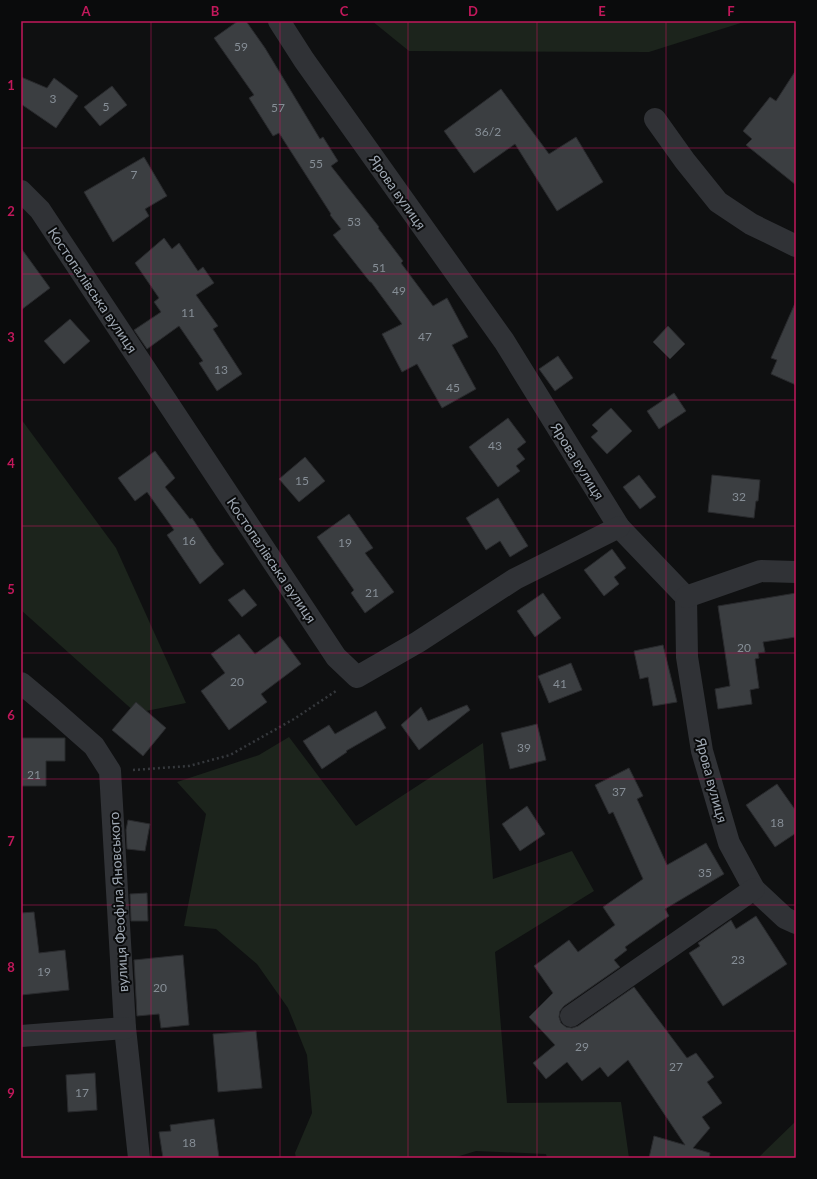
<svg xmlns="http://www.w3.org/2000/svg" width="817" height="1179" viewBox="0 0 817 1179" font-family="Lato,sans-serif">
<rect width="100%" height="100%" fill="#0f1011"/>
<g fill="#1c241c">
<polygon points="372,21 747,21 649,52 409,51"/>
<polygon points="21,419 116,548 186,703 136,713 21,610"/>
<polygon points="289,737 356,826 483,743 493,879 572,851 594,891 495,952 507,1103 621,1102 629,1158 547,1158 546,1154 476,1151 453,1158 296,1158 295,1153 312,1113 307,1055 288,1008 257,964 216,929 184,926 206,814 177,782 259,755"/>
<polygon points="796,1121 796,1158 758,1158"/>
</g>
<g fill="#3b3e41" stroke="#292a2d">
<polygon points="238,21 246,21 265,48 320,139 323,137 338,161 331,166 379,227 378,228 403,261 401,263 433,306 447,298 468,337 452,345 476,389 442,408 417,364 402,372 382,334 402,324 371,282 370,282 333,235 341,229 330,215 331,214 279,133 273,136 249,98 254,95 214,38"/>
<polygon points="796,70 796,185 746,145 752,139 743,131 770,97 776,101"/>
<polygon points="21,77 47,88 54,78 78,96 56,128 21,104"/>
<polygon points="112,86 127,105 100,126 84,107"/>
<polygon points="501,89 549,154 576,137 603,182 557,211 515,144 474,173 444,131"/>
<polygon points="144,157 167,196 145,209 149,216 113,242 84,192"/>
<polygon points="164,238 172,249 179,243 198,271 203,267 214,283 196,295 218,326 213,329 242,374 217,391 199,363 203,361 179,326 147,349 134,330 161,312 154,302 159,298 135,263"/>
<polygon points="21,248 50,288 21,310"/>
<polygon points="796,301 796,385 771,374 777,360 771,358"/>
<polygon points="70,319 90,341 64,364 44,341"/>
<polygon points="668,326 685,344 670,359 653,342"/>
<polygon points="558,356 573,378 555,391 539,369"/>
<polygon points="674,393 686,411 659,429 647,411"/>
<polygon points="611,408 632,431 607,454 591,437 598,431 592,425"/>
<polygon points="508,418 526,442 517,449 525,459 516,466 520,471 498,487 469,447"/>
<polygon points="155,451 175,478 165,487 190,519 192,518 215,552 224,564 200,584 167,535 174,530 147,492 135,501 118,478"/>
<polygon points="305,457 325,481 299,502 279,479"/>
<polygon points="639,475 656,497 640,509 623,487"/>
<polygon points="712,475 760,480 758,501 756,501 754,518 708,512"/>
<polygon points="498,498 528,546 510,557 500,541 486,550 466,518"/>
<polygon points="349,514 373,548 365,553 394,592 365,613 351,593 354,590 317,537"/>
<polygon points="612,549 626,568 614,577 619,584 604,596 584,570"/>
<polygon points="244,589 257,605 242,617 228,600"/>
<polygon points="543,593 561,618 535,637 517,611"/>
<polygon points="796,593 796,637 763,642 765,652 758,653 759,658 755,659 759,688 750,690 752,704 718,709 715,689 730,686 718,606"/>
<polygon points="239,634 255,654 280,636 301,664 261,694 267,702 229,730 201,691 225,673 211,654"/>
<polygon points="663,645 677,702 653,706 648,677 640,679 634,651"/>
<polygon points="571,663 582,690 549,703 538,676"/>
<polygon points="136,702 166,728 143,756 112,730"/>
<polygon points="467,705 470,710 419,750 401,725 421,707 428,721"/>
<polygon points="376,711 386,728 346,751 347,752 322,769 303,741 329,725 335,734"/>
<polygon points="537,724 546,760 510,769 501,733"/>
<polygon points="21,738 65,738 65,761 46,761 46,786 21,786"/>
<polygon points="629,768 643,796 637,799 667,865 706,843 724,874 665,909 669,916 625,947 627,950 614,960 620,967 564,1006 560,1011 559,1017 561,1023 566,1027 572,1028 578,1026 634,987 687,1058 696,1053 714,1077 707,1082 722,1103 702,1117 710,1128 693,1148 710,1153 709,1158 649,1158 654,1136 685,1145 628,1060 608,1077 600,1067 582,1081 567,1062 546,1079 533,1063 555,1045 529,1017 553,993 534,966 569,940 578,952 615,925 603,907 643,879 613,812 609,814 595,785"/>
<polygon points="777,784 796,811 796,833 775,847 746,805"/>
<polygon points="527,806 545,834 520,851 502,824"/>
<polygon points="128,820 150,824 145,851 127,849 126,830"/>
<polygon points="147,893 148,921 131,921 130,894"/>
<polygon points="34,912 39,953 65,950 69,990 21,995 21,913"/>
<polygon points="756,916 787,964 723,1006 689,953 700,946 698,943 731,920 736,929"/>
<polygon points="183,955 189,1025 161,1028 159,1014 137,1016 134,960"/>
<polygon points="256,1031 262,1088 218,1092 213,1034"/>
<polygon points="95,1073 97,1110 68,1112 66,1075"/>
<polygon points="214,1119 219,1158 163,1158 159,1132 171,1131 170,1125"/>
</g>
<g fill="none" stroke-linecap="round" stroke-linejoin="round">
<polyline stroke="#36393d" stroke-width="2.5" stroke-dasharray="2 3" stroke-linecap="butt" points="133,770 189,766 230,755 294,719 336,691"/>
<g stroke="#303236" stroke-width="22">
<polyline points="279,21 304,60 504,341 619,527 686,597 687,657 702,751 729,843 754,889 785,918 796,923"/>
<polyline points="655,119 685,161 718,202 751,224 796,246"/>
<polyline points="21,191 40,210 336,657 357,677 418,642 515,579 619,527"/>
<polyline points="686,597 761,571 796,572"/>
<polyline points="21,683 52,709 94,746 110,771 125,1028 139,1158"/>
<polyline points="571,1016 754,889"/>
<polyline points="21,1036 125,1028"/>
</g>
</g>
<path fill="none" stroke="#c2185b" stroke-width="1" stroke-opacity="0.55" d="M151,21V1158M280,21V1158M408,21V1158M537,21V1158M666,21V1158M21,148H796M21,274H796M21,400H796M21,526H796M21,653H796M21,779H796M21,905H796M21,1031H796"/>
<g text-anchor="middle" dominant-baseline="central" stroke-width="4" stroke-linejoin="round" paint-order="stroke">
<g font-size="12" fill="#868e96">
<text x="241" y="46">59</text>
<text x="53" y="98">3</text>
<text x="106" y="106">5</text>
<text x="278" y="107">57</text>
<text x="488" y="131">36/2</text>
<text x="316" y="163">55</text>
<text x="134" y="174">7</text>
<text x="354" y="221">53</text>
<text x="379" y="267">51</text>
<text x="399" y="290">49</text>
<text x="188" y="312">11</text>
<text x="425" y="336">47</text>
<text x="221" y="369">13</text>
<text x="453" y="387">45</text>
<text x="495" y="445">43</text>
<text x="302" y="480">15</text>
<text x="739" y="496">32</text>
<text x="189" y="540">16</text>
<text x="345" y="542">19</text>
<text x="372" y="592">21</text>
<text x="744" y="647">20</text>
<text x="237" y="681">20</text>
<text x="560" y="683">41</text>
<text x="524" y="747">39</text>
<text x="34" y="774">21</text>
<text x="619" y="791">37</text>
<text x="777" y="822">18</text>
<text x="705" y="872">35</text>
<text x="738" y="959">23</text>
<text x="44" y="971">19</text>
<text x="160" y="987">20</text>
<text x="582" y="1046">29</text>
<text x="676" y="1066">27</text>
<text x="82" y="1092">17</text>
<text x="189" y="1142">18</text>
</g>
<g font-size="14" fill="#9fa8b3" stroke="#0a0b0c">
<text transform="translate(398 192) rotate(55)">Ярова вулиця</text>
<text transform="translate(93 290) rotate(56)">Костопалівська вулиця</text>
<text transform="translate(578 461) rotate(58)">Ярова вулиця</text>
<text transform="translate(272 560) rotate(56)">Костопалівська вулиця</text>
<text transform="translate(712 780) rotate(75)">Ярова вулиця</text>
<text transform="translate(118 902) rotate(-93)">вулиця Феофіла Яновського</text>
</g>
</g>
<rect width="817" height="1179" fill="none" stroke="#0a0b0c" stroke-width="44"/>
<rect x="22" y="22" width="773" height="1135" fill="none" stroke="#c2185b" stroke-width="1.5"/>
<g font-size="13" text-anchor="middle" font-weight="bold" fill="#c2185b">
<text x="86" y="16">A</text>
<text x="215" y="16">B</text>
<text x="344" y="16">C</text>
<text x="473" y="16">D</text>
<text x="602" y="16">E</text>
<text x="731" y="16">F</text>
<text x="11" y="90">1</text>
<text x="11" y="216">2</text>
<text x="11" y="342">3</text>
<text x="11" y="468">4</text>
<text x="11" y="594">5</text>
<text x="11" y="720">6</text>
<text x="11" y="846">7</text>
<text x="11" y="972">8</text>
<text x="11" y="1098">9</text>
</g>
</svg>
